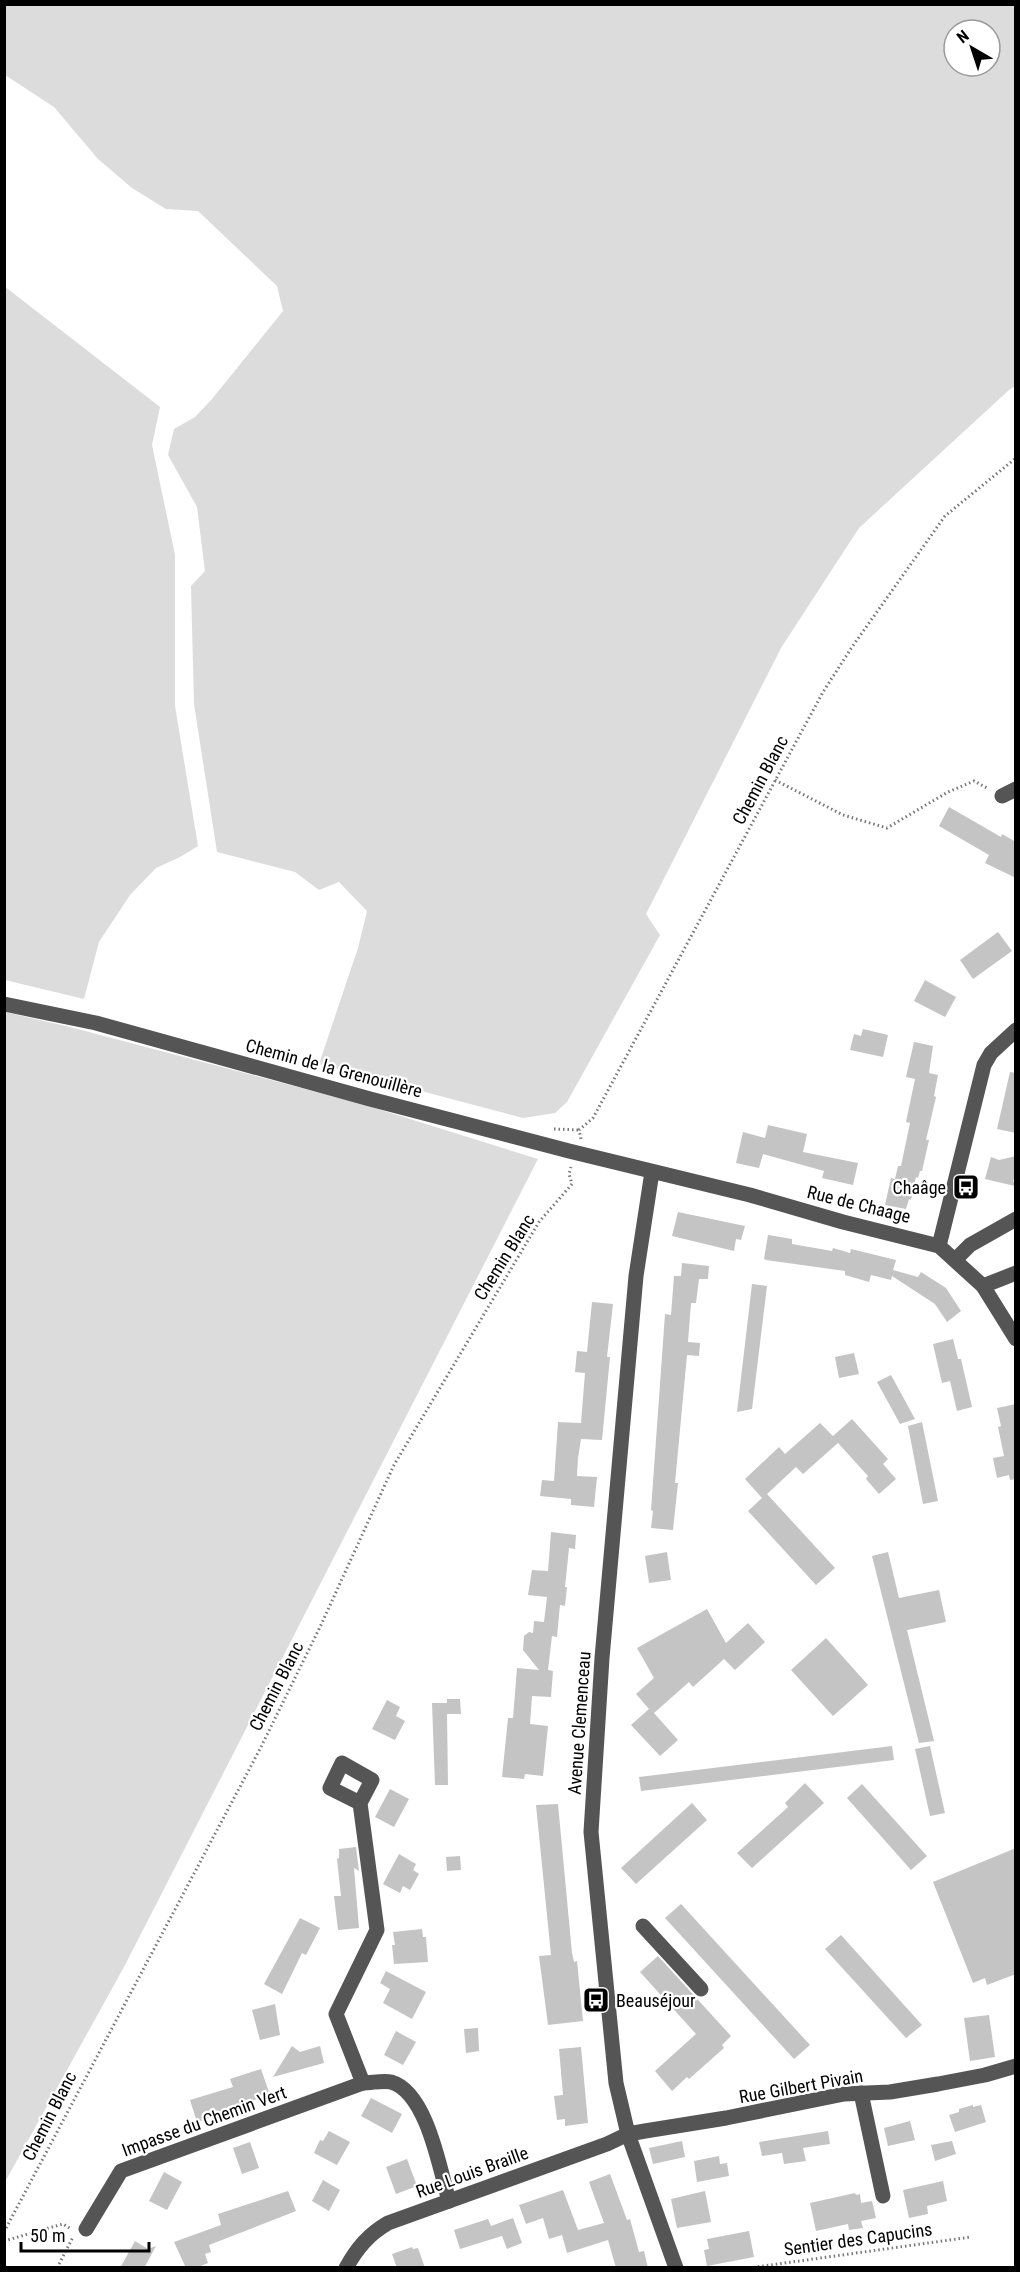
<svg xmlns="http://www.w3.org/2000/svg" width="1020" height="2272" viewBox="0 0 1020 2272" font-family="'Roboto Condensed',sans-serif">
<rect width="100%" height="100%" fill="#fff"/>
<g fill="#dcdcdc" fill-rule="evenodd">
<path d="M4,5H1015V386L1009,390L859,528L781,648L646,914L660,935L567,1102L555,1113L523,1118L319,1064L358,948L367,911L339,882L319,890L295,872L217,852L194,704L191,586L205,571L197,507L168,455L174,429L195,417L212,399L283,311L277,286L198,211L166,209L132,188L98,159L54,107L5,75ZM954,30H990V66H954Z"/>
<polygon points="4,286 160,407 152,445 175,555 175,706 198,846 180,857 156,868 130,895 99,942 84,999 5,980"/>
<polygon points="5,1012 70,1027 362,1104 538,1159 124,1967 5,2182"/>
</g>
<g fill="#c4c4c4">
<polygon points="949,807 1001,837 1002,834 1016,842 1016,878 985,863 989,855 939,826"/>
<polygon points="998,932 1012,951 973,979 960,960"/>
<polygon points="925,980 956,997 945,1017 914,1001"/>
<polygon points="863,1029 888,1035 883,1057 850,1050 854,1034 861,1036"/>
<polygon points="914,1042 933,1046 929,1073 938,1075 934,1096 936,1097 926,1140 929,1140 922,1171 920,1171 918,1178 916,1177 911,1200 909,1199 906,1209 885,1205 891,1178 895,1179 898,1166 901,1166 910,1123 906,1122 915,1079 906,1077"/>
<polygon points="1010,1072 1016,1073 1016,1133 997,1129"/>
<polygon points="768,1125 807,1134 803,1152 858,1163 853,1185 822,1178 824,1171 763,1154 759,1168 736,1163 743,1132 765,1138"/>
<polygon points="1016,1156 1016,1178 1013,1180 1015,1186 985,1179 991,1157 999,1160"/>
<polygon points="678,1212 745,1226 741,1240 736,1239 734,1251 672,1236"/>
<polygon points="768,1235 792,1239 792,1244 832,1251 833,1248 850,1253 851,1249 896,1260 893,1270 918,1277 921,1272 946,1288 961,1311 947,1322 935,1304 892,1276 891,1280 871,1275 869,1282 845,1275 845,1271 766,1260 764,1259"/>
<polygon points="682,1263 709,1266 708,1279 699,1279 696,1303 691,1303 688,1342 700,1343 699,1356 687,1355 675,1483 678,1483 673,1530 651,1528 653,1511 651,1510 665,1314 671,1315 674,1276 681,1276"/>
<polygon points="752,1284 767,1286 752,1409 737,1412"/>
<polygon points="592,1302 613,1304 607,1357 610,1357 602,1440 581,1439 578,1458 577,1476 597,1477 594,1507 571,1505 571,1499 540,1496 542,1480 554,1481 558,1422 581,1423 585,1373 575,1372 577,1351 587,1352"/>
<polygon points="953,1339 958,1359 961,1359 972,1407 957,1411 950,1381 942,1383 933,1344"/>
<polygon points="854,1353 859,1374 839,1378 835,1357"/>
<polygon points="891,1375 915,1419 900,1424 877,1382"/>
<polygon points="1016,1404 1016,1479 1010,1480 1009,1475 997,1478 993,1458 1004,1456 998,1427 1001,1426 997,1408"/>
<polygon points="852,1419 888,1459 883,1464 896,1479 879,1494 866,1479 868,1476 838,1443 803,1474 796,1467 767,1494 835,1568 816,1585 748,1511 762,1498 745,1479 779,1447 785,1454 820,1423 833,1436"/>
<polygon points="922,1422 938,1501 923,1504 908,1426"/>
<polygon points="551,1532 576,1535 575,1549 569,1548 565,1587 567,1587 565,1606 560,1605 557,1637 552,1636 548,1670 553,1671 551,1697 532,1696 530,1724 548,1726 543,1776 525,1774 524,1779 502,1777 508,1718 513,1718 517,1668 539,1670 523,1650 524,1636 529,1632 533,1633 534,1621 544,1622 547,1597 528,1595 532,1570 548,1571"/>
<polygon points="667,1552 671,1580 649,1583 645,1556"/>
<polygon points="888,1552 899,1598 939,1590 946,1622 907,1630 934,1741 919,1743 872,1556"/>
<polygon points="707,1609 726,1643 748,1623 765,1642 735,1670 724,1659 693,1687 689,1682 654,1713 678,1740 660,1756 631,1725 649,1709 636,1694 654,1678 637,1648"/>
<polygon points="826,1638 868,1685 833,1716 791,1670"/>
<polygon points="447,1699 460,1699 461,1714 447,1714 448,1785 435,1785 432,1703 447,1703"/>
<polygon points="387,1700 400,1707 396,1716 405,1721 395,1740 372,1729"/>
<polygon points="892,1746 894,1760 641,1791 639,1777"/>
<polygon points="930,1746 945,1813 930,1816 915,1749"/>
<polygon points="805,1783 824,1803 752,1868 737,1853 788,1807 785,1803"/>
<polygon points="862,1784 927,1856 911,1870 847,1798"/>
<polygon points="390,1789 409,1799 394,1827 375,1817"/>
<polygon points="692,1803 707,1820 636,1884 621,1868"/>
<polygon points="558,1804 572,1953 574,1962 577,1961 583,2021 548,2025 539,1956 551,1955 536,1805"/>
<polygon points="356,1847 359,1871 354,1868 359,1928 338,1930 334,1896 341,1896 337,1859 339,1858 339,1849"/>
<polygon points="1016,1848 1016,1974 987,1985 985,1978 973,1983 933,1882"/>
<polygon points="399,1854 416,1864 413,1870 419,1874 410,1890 403,1886 400,1893 383,1884"/>
<polygon points="460,1856 461,1870 447,1871 446,1857"/>
<polygon points="681,1904 810,2045 794,2059 665,1918"/>
<polygon points="300,1918 320,1928 306,1955 302,1953 282,1994 264,1984"/>
<polygon points="422,1929 423,1937 426,1937 428,1962 394,1964 392,1945 395,1945 393,1932"/>
<polygon points="841,1935 922,2025 906,2038 825,1949"/>
<polygon points="658,1956 731,2036 722,2045 724,2048 689,2079 687,2077 672,2091 655,2071 696,2034 640,1972"/>
<polygon points="386,1971 426,1992 412,2019 383,2003 390,1989 380,1983"/>
<polygon points="275,2004 280,2035 260,2040 252,2010"/>
<polygon points="989,2015 995,2057 970,2061 964,2018"/>
<polygon points="478,2028 479,2051 466,2053 464,2029"/>
<polygon points="396,2031 416,2042 403,2065 384,2055"/>
<polygon points="292,2046 300,2052 320,2046 324,2063 273,2077"/>
<polygon points="581,2047 588,2123 565,2126 565,2119 557,2120 554,2096 563,2095 559,2049"/>
<polygon points="261,2069 270,2095 223,2110 224,2113 197,2122 190,2100 233,2087 230,2079"/>
<polygon points="371,2098 402,2114 392,2133 361,2116"/>
<polygon points="973,2105 973,2107 981,2105 986,2122 955,2132 949,2115 959,2112 959,2109"/>
<polygon points="910,2121 915,2140 888,2146 884,2128"/>
<polygon points="329,2131 350,2142 337,2165 314,2153 320,2140 323,2141"/>
<polygon points="828,2131 830,2144 803,2148 806,2161 784,2164 782,2153 762,2156 759,2142"/>
<polygon points="682,2141 685,2157 653,2164 649,2148"/>
<polygon points="952,2141 956,2154 935,2161 931,2145"/>
<polygon points="250,2142 259,2168 242,2174 233,2148"/>
<polygon points="719,2156 720,2164 727,2163 729,2176 697,2182 694,2161"/>
<polygon points="407,2159 417,2186 396,2194 386,2167"/>
<polygon points="164,2172 182,2182 167,2210 149,2201"/>
<polygon points="610,2174 627,2220 630,2219 639,2252 644,2251 648,2268 616,2268 608,2240 567,2253 562,2235 549,2239 543,2218 526,2224 519,2205 563,2190 578,2230 604,2223 589,2182"/>
<polygon points="323,2180 340,2190 329,2211 312,2201"/>
<polygon points="943,2181 947,2201 927,2206 928,2214 909,2218 903,2190"/>
<polygon points="288,2191 296,2211 209,2245 211,2252 205,2254 208,2263 196,2268 186,2268 174,2242 221,2225 218,2214"/>
<polygon points="705,2191 711,2222 677,2228 671,2199"/>
<polygon points="855,2193 856,2195 860,2194 861,2203 872,2201 876,2218 861,2221 863,2228 849,2230 848,2224 816,2231 810,2203"/>
<polygon points="513,2218 522,2243 507,2249 502,2236 460,2249 454,2230 488,2219 491,2226"/>
<polygon points="749,2231 754,2257 707,2266 704,2250 709,2249 707,2239"/>
<polygon points="135,2241 148,2249 156,2246 144,2268 120,2268"/>
<polygon points="412,2247 413,2249 418,2248 425,2268 397,2268 392,2254"/>
</g>
<g fill="none" stroke-linecap="round" stroke-linejoin="round">
<g stroke="#777" stroke-width="3" stroke-dasharray="1.5 3" stroke-linecap="butt">
<polyline points="775,780 843,815 887,828 948,792 974,781 989,789"/>
<polyline points="554,1129 579,1130"/>
<polyline points="581,1139 579,1130 593,1118 823,692 852,647 945,516 1016,458"/>
<polyline points="4,2232 260,1749 321,1625 394,1465 539,1222 572,1184 569,1174 571,1167"/>
<polyline points="4,2241 63,2224 71,2229"/>
<polyline points="57,2268 73,2237"/>
<polyline points="749,2268 971,2237"/>
</g>
<g stroke="#555" stroke-width="15">
<polyline points="1002,796 1016,789"/>
<polyline points="4,1004 96,1023 370,1099 569,1151 750,1195 843,1222 939,1246 983,1286 1016,1339"/>
<polyline points="652,1172 636,1276 602,1658 591,1832 616,2083 628,2134 676,2268"/>
<polyline points="939,1246 984,1065 991,1053 1016,1030"/>
<polyline points="956,1259 970,1245 1016,1219"/>
<polyline points="983,1286 1016,1273"/>
<path d="M360,1803L372,1780L342,1763L330,1788L360,1803L377,1930L336,2014L363,2083C372,2083 383,2080 391,2082C427,2092 440,2170 449,2201"/>
<polyline points="643,1926 701,1989"/>
<polyline points="861,2093 883,2196"/>
<polyline points="86,2229 121,2171 363,2083"/>
<path d="M346,2268C357,2248 369,2234 388,2223L607,2144L628,2134L645,2131L726,2118L844,2094L890,2092L938,2084L985,2075L1016,2066"/>
</g>
</g>
<defs>
<symbol id="bus-square" viewBox="-11 -11 22 22"><rect x="-9" y="-9" width="18" height="18" rx="4" fill="#000" stroke="#fff"/><path d="M-5-6H5V4H4V6H2V4H-2V6H-4V4H-5ZM-3.5-4V0h7V-4ZM-3.5 1.2v1.5H-2V1.2ZM2 1.2v1.5H3.5V1.2Z" fill="#fff"/></symbol>
</defs>
<g fill-rule="evenodd">
<use href="#bus-square" x="951" y="1172" width="30" height="30"/>
<use href="#bus-square" x="581" y="1985" width="30" height="30"/>
</g>
<g text-anchor="middle" dominant-baseline="central" stroke-width="4.5" stroke-linejoin="round" paint-order="stroke">
<g font-size="18" fill="#000" stroke="#fff">
<text transform="translate(760 780) rotate(-62)">Chemin Blanc</text>
<text transform="translate(334 1068) rotate(15)">Chemin de la Grenouillère</text>
<text transform="translate(859 1204) rotate(14)">Rue de Chaage</text>
<text transform="translate(504 1257) rotate(-58)">Chemin Blanc</text>
<text transform="translate(276 1686) rotate(-63)">Chemin Blanc</text>
<text transform="translate(579 1723) rotate(-86)">Avenue Clemenceau</text>
<text transform="translate(801 2086) rotate(-10)">Rue Gilbert Pivain</text>
<text transform="translate(49 2116) rotate(-63)">Chemin Blanc</text>
<text transform="translate(204 2121) rotate(-20)">Impasse du Chemin Vert</text>
<text transform="translate(472 2172) rotate(-20)">Rue Louis Braille</text>
<text transform="translate(858 2239) rotate(-8)">Sentier des Capucins</text>
</g>
<g font-size="18" fill="#000" stroke="#fff" text-anchor="end">
<text x="946" y="1187">Chaâge</text>
<text x="616" y="2000" text-anchor="start">Beauséjour</text>
</g>
</g>
<rect width="1020" height="2272" fill="none" stroke="#000000" stroke-width="12"/>
<g transform="translate(972 48) rotate(321)"><circle r="28" fill="#ffffff" stroke="#999999" stroke-width="1.5"/>
<path d="M0-4.5L10 22L0 15L-10 22Z" fill="#000000"/>
<text y="-9" font-size="16" font-weight="bold" text-anchor="middle" fill="#000000">N</text>
</g>
<path d="M21 2242v9h128v-9" fill="none" stroke="#000000" stroke-width="3"/>
<text x="30" y="2242" font-size="18" fill="#000000" stroke="#ffffff" stroke-width="4.5" paint-order="stroke">50 m</text>
</svg>
